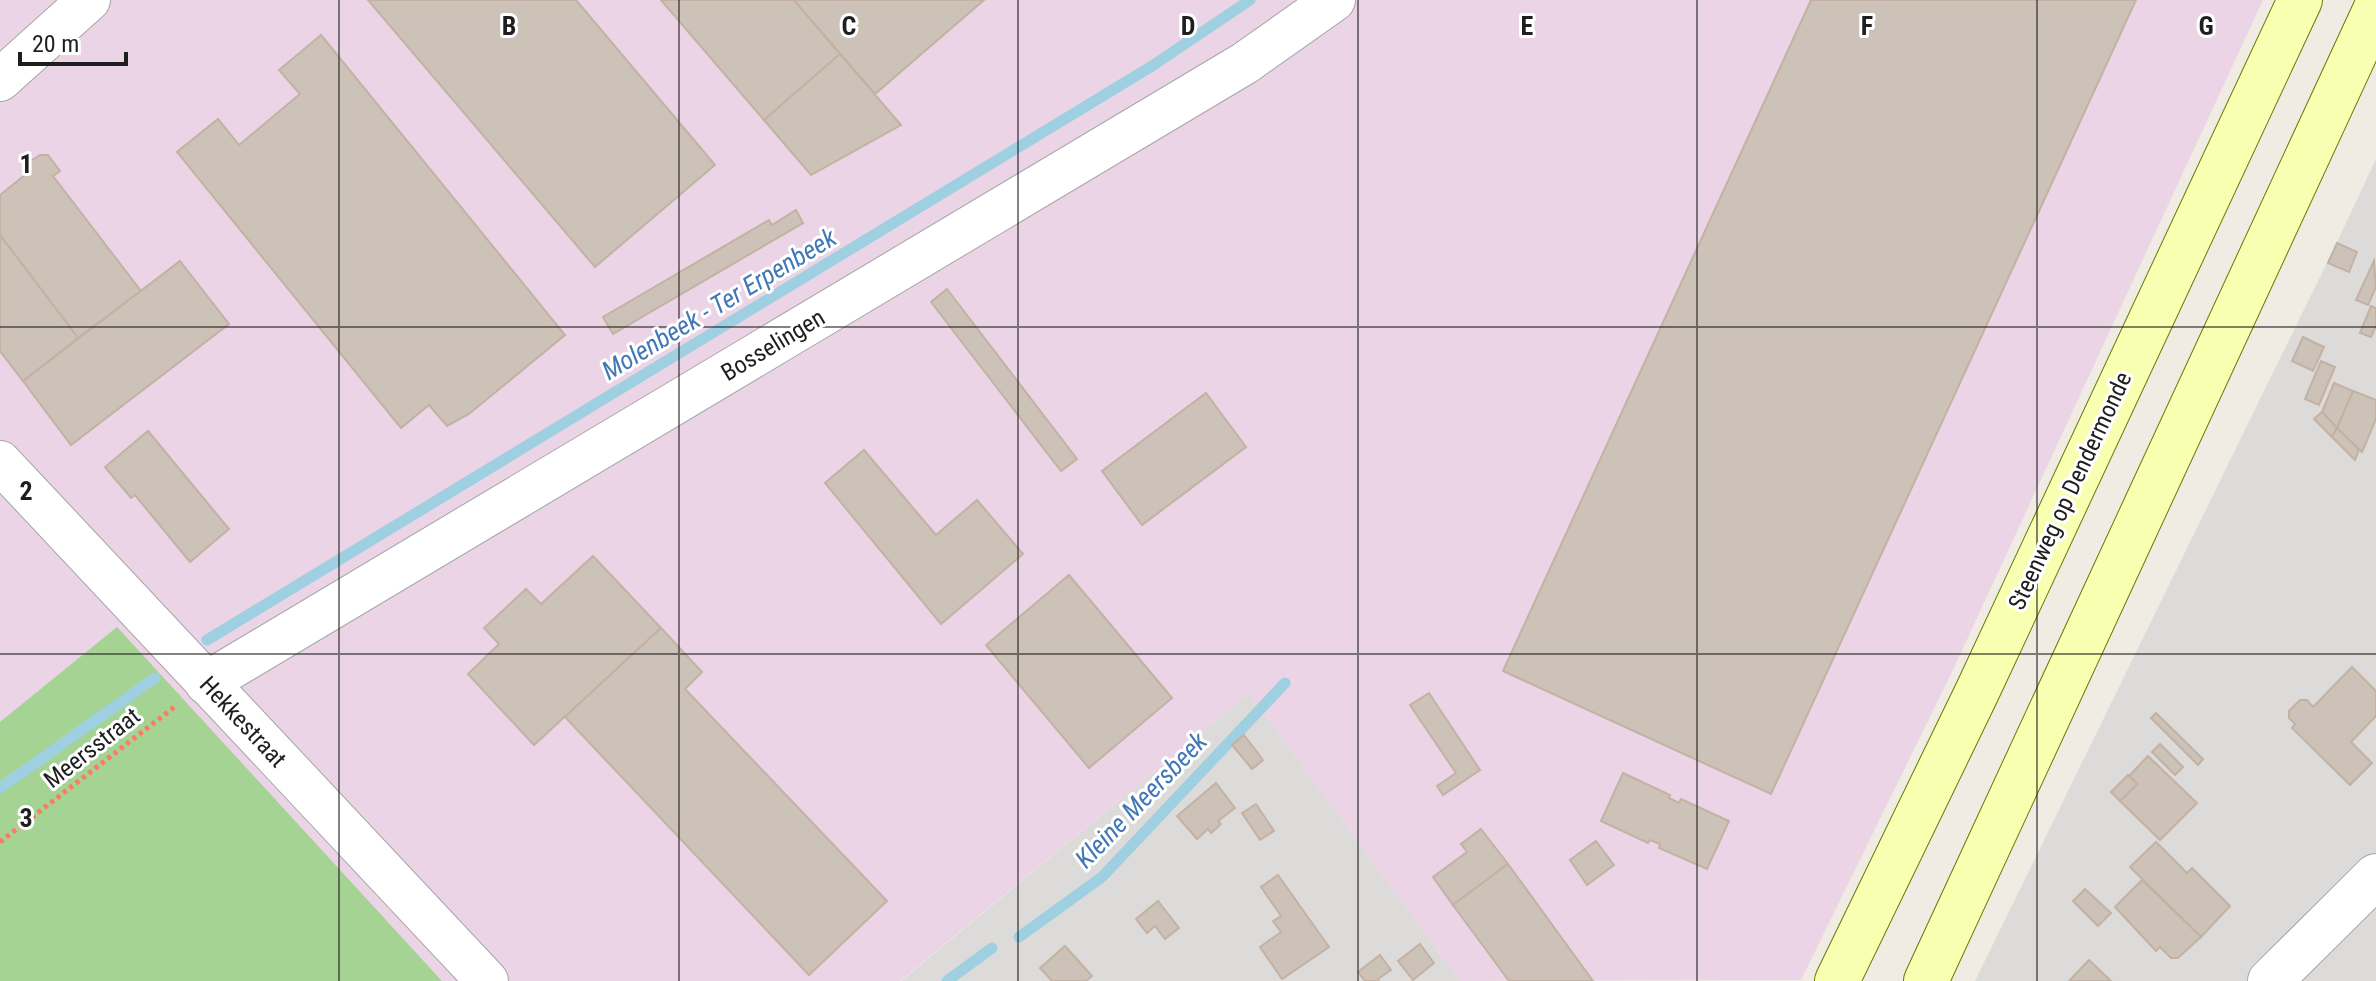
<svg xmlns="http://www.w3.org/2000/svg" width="2376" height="981" viewBox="0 0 2376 981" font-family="'Roboto Condensed',sans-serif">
<rect width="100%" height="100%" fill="#f0ece3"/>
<g fill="#dcdbda">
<polygon points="2376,159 2376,981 1975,981 2338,240"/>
<polygon points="1249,693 1460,981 901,981"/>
</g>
<polygon fill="#ead4e5" points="0,0 2263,0 1951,674 1801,980 1460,981 1249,693 900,981 442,981 197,715 0,733"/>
<polygon fill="#a4d393" points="117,627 442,981 0,981 0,722"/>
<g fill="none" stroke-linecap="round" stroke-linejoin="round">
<g stroke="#9fd0e2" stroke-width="11">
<polyline points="207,640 1152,66 1250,0"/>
<polyline points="0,788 155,678"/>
<polyline points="1019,937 1102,877 1285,683"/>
<polyline points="947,981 992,948"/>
</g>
</g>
<g fill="#ccc2b8" stroke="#c3b2a4" stroke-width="2">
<polygon points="368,0 576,0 715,165 595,267"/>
<polygon points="661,0 794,0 840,54 764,120"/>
<polygon points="794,0 984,0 875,94"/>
<polygon points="1811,0 2136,0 1771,794 1503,671"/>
<polygon points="321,35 565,335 469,414 447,426 429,405 401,428 177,152 218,119 239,145 300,94 279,70"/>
<polygon points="840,54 901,125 811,175 764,120"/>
<polygon points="40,155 48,155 60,171 53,176 141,291 78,338 0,235 0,195 31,170 26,164"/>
<polygon points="796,210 803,223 613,334 603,317 769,220 772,225"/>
<polygon points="0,235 78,338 23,381 0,351"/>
<polygon points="2337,243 2357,252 2349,272 2328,263"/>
<polygon points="180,261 229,324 71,445 23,381"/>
<polygon points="2374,261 2376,287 2368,305 2356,300"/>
<polygon points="947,289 1077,459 1061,471 931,302"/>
<polygon points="2371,306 2376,308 2376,326 2371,337 2360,333"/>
<polygon points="2303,337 2324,347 2313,371 2292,361"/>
<polygon points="2321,361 2335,367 2319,405 2305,399"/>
<polygon points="2334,383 2353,391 2337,428 2322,412"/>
<polygon points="2353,391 2376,400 2376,419 2362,452 2337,428"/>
<polygon points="1206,393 1246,447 1142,525 1102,471"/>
<polygon points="2322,412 2337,428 2332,437 2314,419"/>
<polygon points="2337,428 2359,450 2355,460 2332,437"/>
<polygon points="148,431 229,529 190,562 135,495 131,498 105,467"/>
<polygon points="864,450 936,535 977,500 1023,554 941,624 825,483"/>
<polygon points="593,556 661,628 534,745 468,674 499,644 484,628 526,589 541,604"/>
<polygon points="1069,575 1172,698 1089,768 986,645"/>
<polygon points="661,628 702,672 685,689 887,901 809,975 565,717"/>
<polygon points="2352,667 2376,691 2376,716 2351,742 2372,763 2350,785 2292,728 2295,724 2289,718 2289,711 2300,700 2307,700 2313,707"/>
<polygon points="1429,693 1480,770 1443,795 1437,786 1456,773 1410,705"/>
<polygon points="2156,713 2203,759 2198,765 2151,718"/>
<polygon points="1244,735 1263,760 1252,769 1232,745"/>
<polygon points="2160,744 2183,767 2175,775 2152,752"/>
<polygon points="2148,756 2197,803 2160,840 2120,801 2137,784 2129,776"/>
<polygon points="1623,773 1670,795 1669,798 1679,803 1681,799 1729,821 1707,869 1659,848 1660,844 1650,840 1648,843 1601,821"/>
<polygon points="2128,775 2137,784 2120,801 2111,792"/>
<polygon points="1216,783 1235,808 1218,821 1221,824 1211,833 1208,829 1197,839 1177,816"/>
<polygon points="1256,804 1274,831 1260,840 1242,813"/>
<polygon points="1481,829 1508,864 1453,905 1433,877 1467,852 1461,844"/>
<polygon points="1596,841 1614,865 1587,885 1570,860"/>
<polygon points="2156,842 2187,873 2192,868 2230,906 2201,937 2130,867"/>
<polygon points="1508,864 1593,981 1509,981 1453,905"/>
<polygon points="1278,875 1329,947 1282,979 1260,947 1281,932 1273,921 1281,916 1261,887"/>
<polygon points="2142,880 2201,937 2178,958 2171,958 2160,947 2156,951 2115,907"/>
<polygon points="2085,889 2111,913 2098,926 2073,901"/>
<polygon points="1158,901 1179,928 1165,939 1155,926 1147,933 1136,919"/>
<polygon points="1420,944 1434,963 1413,980 1398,961"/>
<polygon points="1065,946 1092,976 1086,981 1052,981 1040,968"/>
<polygon points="1380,955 1391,970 1378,979 1379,981 1365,981 1358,972"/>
<polygon points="2089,960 2111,981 2069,981"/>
</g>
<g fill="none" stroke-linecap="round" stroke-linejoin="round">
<defs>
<g id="minor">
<polyline points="0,80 89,0"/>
<polyline points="0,462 487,981"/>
<polyline points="206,683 1245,63 1334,0"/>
</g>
<polyline id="tertiary" points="2270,981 2376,876"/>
<g id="secondary">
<polyline points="1837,981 1977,692 2300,0"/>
<polyline points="1926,981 2376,8"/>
</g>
</defs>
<use href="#minor" stroke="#a5a5a5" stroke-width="44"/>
<use href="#tertiary" stroke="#a5a5a5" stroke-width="46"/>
<use href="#secondary" stroke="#677900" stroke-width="46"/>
<polyline stroke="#ff7a64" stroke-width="5" stroke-dasharray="4 4" stroke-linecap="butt" points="0,842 177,705"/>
<use href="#minor" stroke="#fff" stroke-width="42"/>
<use href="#tertiary" stroke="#fff" stroke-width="44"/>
<use href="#secondary" stroke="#f8ffb1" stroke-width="44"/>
</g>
<path fill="none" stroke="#1e1e1e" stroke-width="2" stroke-opacity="0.55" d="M339,0V981M679,0V981M1018,0V981M1358,0V981M1697,0V981M2037,0V981M0,327H2376M0,654H2376"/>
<g text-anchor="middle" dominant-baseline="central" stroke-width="6" stroke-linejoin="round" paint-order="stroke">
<g font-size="24" fill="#1e1e1e" stroke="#fff">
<text transform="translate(773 345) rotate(-31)">Bosselingen</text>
<text transform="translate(2070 491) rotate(-65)">Steenweg op Dendermonde</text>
<text transform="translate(243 722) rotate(47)">Hekkestraat</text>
<text transform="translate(92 748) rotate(-38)">Meersstraat</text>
</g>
<g font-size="26" font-style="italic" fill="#4177b6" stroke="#fff">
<text transform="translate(719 304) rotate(-31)">Molenbeek - Ter Erpenbeek</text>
<text transform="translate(1141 800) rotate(-46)">Kleine Meersbeek</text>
</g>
</g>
<g font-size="26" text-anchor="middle" font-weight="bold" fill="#1e1e1e" stroke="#fff" stroke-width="6" stroke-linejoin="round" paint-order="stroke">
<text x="509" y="35">B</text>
<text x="849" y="35">C</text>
<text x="1188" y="35">D</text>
<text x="1527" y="35">E</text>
<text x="1867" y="35">F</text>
<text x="2206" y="35">G</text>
<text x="26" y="173">1</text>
<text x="26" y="500">2</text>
<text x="26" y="827">3</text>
</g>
<path d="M20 52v12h106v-12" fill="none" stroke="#1e1e1e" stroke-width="4"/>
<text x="32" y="52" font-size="24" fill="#1e1e1e" stroke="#ffffff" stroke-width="6" paint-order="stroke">20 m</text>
</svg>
